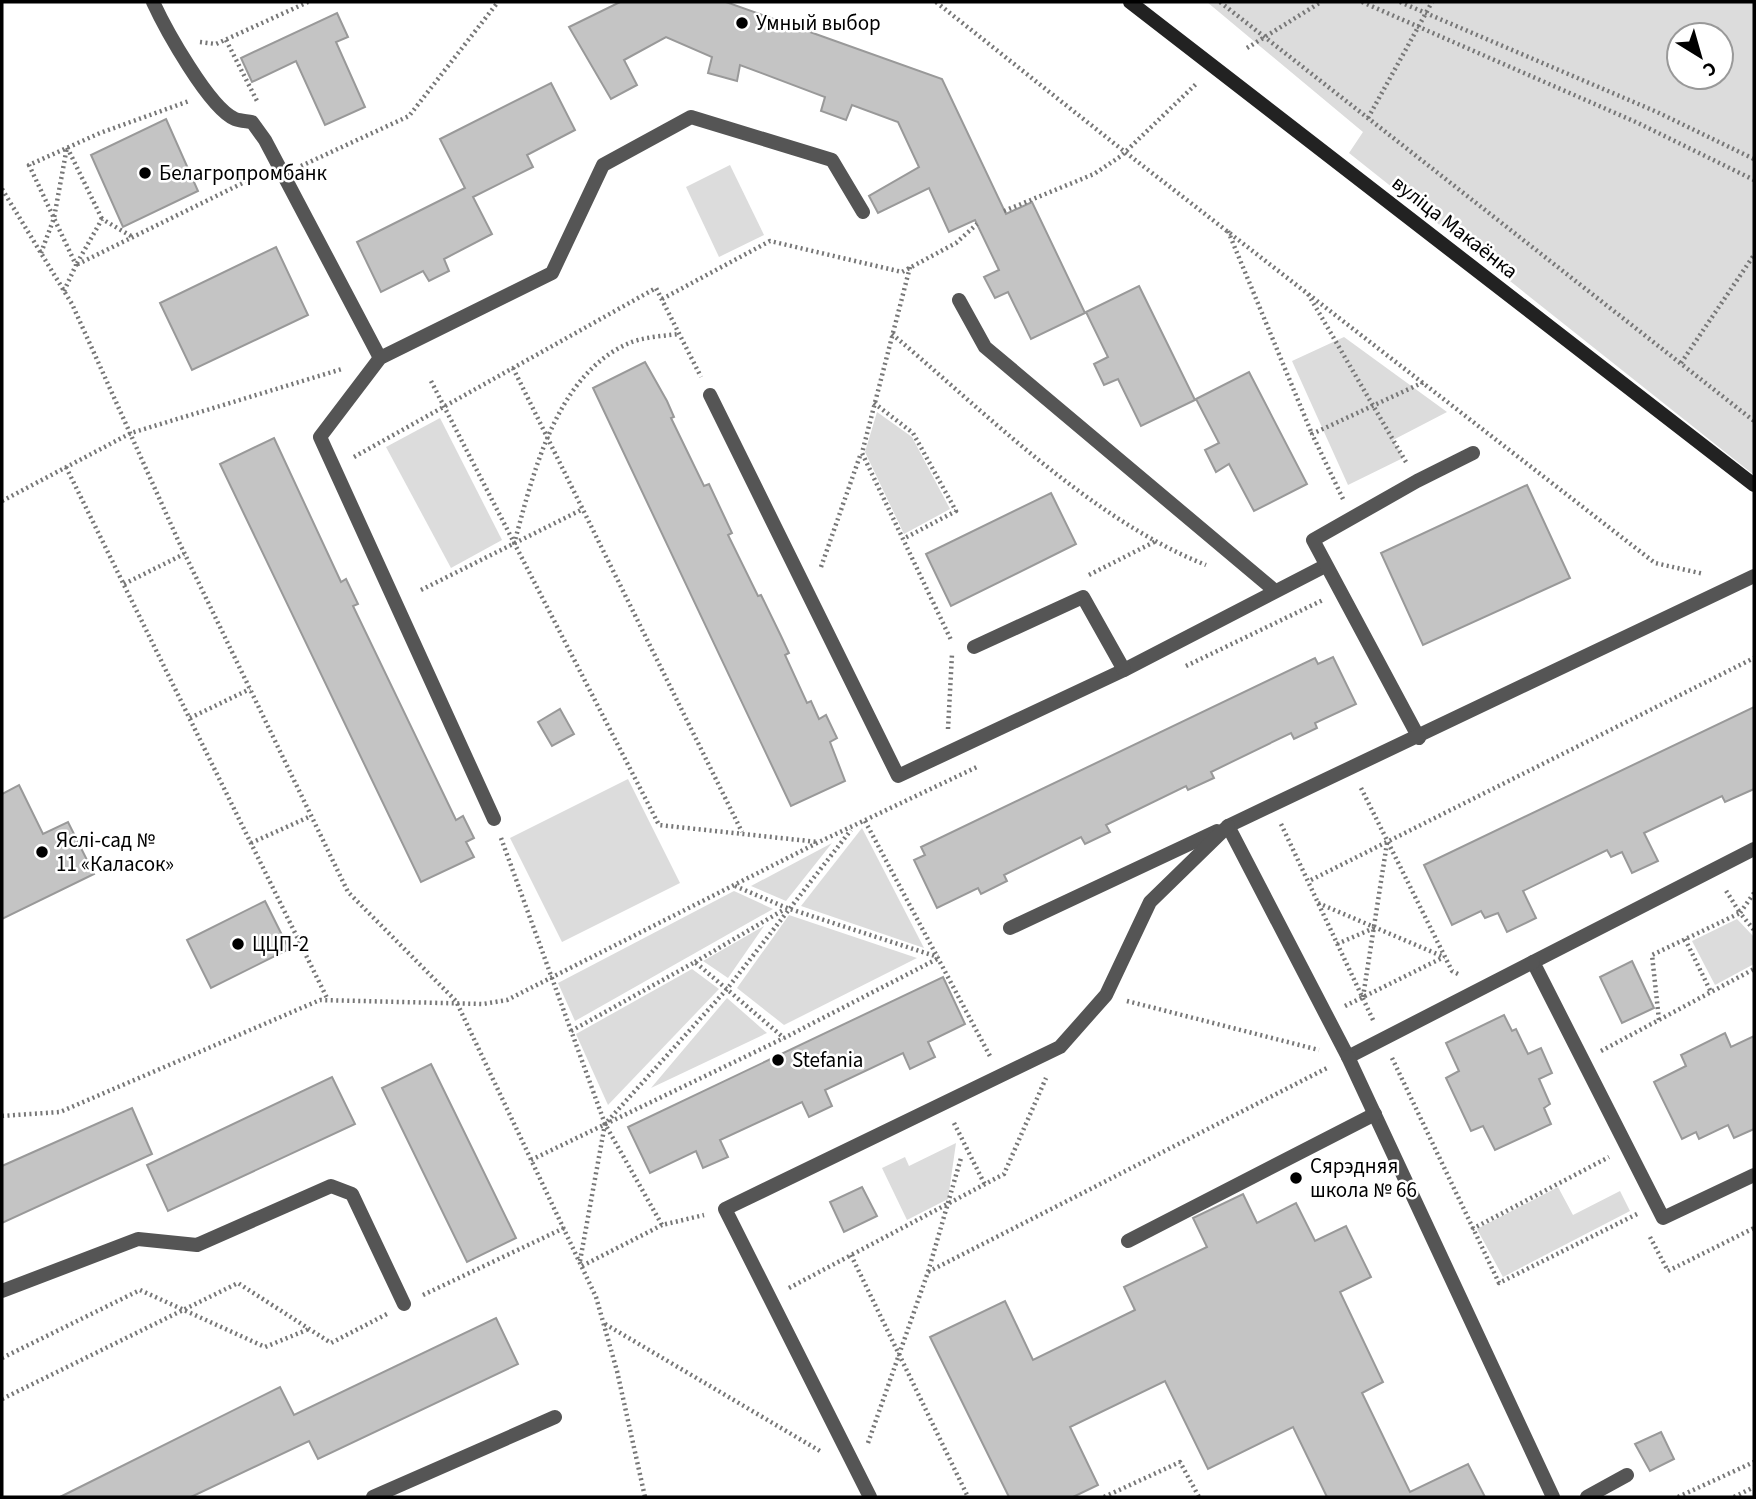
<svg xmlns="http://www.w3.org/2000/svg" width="1756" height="1499" viewBox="0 0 1756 1499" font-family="'Source Sans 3',sans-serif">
<rect width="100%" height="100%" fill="#fff"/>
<g fill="#dcdcdc" fill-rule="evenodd">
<path d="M1207,2H1754V475L1349,153L1363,132ZM1721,35V77H1679V35Z"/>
<polygon points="730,165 764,235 719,257 686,187"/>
<polygon points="1344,337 1447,412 1393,440 1403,458 1348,485 1292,361"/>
<polygon points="877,412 912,437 950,509 904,534 865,452"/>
<polygon points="440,418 502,540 451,568 386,447"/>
<polygon points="628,779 680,883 562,942 510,838"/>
<polygon points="862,828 924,948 801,906"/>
<polygon points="832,843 786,901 751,886"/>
<polygon points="734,891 773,909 575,1021 558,983"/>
<polygon points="789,915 917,958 784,1025 737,988"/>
<polygon points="1737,919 1754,937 1754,964 1715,985 1692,941"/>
<polygon points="764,926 728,978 703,961"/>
<polygon points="692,969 719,989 608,1105 576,1034"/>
<polygon points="727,998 767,1033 651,1088"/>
<polygon points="956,1143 948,1199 907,1220 882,1168 905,1157 909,1166"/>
<polygon points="1558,1187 1573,1215 1620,1191 1630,1211 1503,1277 1477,1229"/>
</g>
<g fill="#c4c4c4" stroke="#999" stroke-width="2">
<polygon points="620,2 726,2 942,79 1006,214 1032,202 1085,313 1031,339 1008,292 995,298 984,277 999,270 975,220 949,232 929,188 878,213 869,196 919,167 898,122 852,105 846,120 821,111 825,97 740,65 737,81 708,73 712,57 666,37 624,60 637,85 611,99 569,27"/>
<polygon points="337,13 348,37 336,42 365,107 325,125 296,61 252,82 241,58"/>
<polygon points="551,83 575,130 527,155 533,167 473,197 492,234 444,259 449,271 429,281 423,271 381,292 357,242 465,188 440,139"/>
<polygon points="166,119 198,191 123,227 91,155"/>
<polygon points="276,247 308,315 192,370 160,303"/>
<polygon points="1139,286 1195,400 1141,426 1118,379 1104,385 1094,364 1108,357 1086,312"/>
<polygon points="645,362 667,401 674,417 671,418 704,486 709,484 724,516 732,533 728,535 758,596 761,595 781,636 789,653 785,655 807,703 811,701 819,719 826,715 837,738 830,742 845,781 791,806 593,388"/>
<polygon points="1249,372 1307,484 1254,511 1229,464 1216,472 1205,450 1219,443 1196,399"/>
<polygon points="274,438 341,582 346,579 358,604 353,606 456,820 463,816 474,838 466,842 474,857 421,882 220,464"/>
<polygon points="1527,485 1570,578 1423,645 1381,553"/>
<polygon points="1051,493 1076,544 951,606 926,554"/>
<polygon points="1333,657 1356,704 1315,723 1317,728 1294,739 1291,733 1211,772 1214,778 1188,790 1186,786 1106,825 1110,832 1085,844 1081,837 1004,875 1007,881 981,894 978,888 937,908 914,860 925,855 921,847 1315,658 1318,664"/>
<polygon points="1754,707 1754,789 1725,802 1722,796 1644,833 1658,861 1632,873 1622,852 1611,857 1607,850 1523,891 1536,918 1507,932 1498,913 1485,918 1481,911 1452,925 1424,865"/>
<polygon points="560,709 574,734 552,746 538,722"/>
<polygon points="19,785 43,834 68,822 94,874 2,919 2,794"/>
<polygon points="265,901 289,949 211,988 187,940"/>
<polygon points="1632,961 1654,1008 1622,1023 1600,977"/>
<polygon points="943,977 965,1024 928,1042 935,1057 910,1069 903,1053 825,1090 832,1106 809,1117 802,1102 720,1140 728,1157 703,1168 696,1151 650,1173 628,1127"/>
<polygon points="1504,1015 1512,1031 1516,1029 1528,1054 1541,1048 1552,1073 1539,1079 1550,1104 1544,1108 1551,1124 1495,1150 1483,1126 1471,1131 1446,1078 1459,1071 1446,1043"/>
<polygon points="1725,1033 1731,1047 1754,1036 1754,1129 1734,1138 1728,1125 1699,1139 1696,1132 1682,1139 1654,1082 1686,1066 1681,1055"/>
<polygon points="431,1064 516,1238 467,1262 382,1088"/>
<polygon points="332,1077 355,1124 168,1211 147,1165"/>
<polygon points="132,1108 152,1154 2,1223 2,1166"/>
<polygon points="862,1187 877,1216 844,1232 830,1202"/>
<polygon points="1243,1194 1257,1223 1296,1203 1315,1241 1346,1226 1371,1277 1340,1292 1383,1382 1362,1393 1410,1492 1468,1464 1485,1497 1327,1497 1293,1427 1208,1469 1165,1381 1070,1427 1098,1485 1073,1497 1009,1497 930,1337 1005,1301 1033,1360 1135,1310 1124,1287 1207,1247 1193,1218"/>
<polygon points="496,1318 518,1364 318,1459 309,1441 191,1497 60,1497 280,1387 294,1415"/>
<polygon points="1661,1432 1674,1459 1650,1471 1635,1444"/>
</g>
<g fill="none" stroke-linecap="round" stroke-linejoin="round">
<g stroke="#777" stroke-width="4.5" stroke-dasharray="2 3.5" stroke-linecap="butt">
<polyline points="936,2 1125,152 1655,563 1704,574"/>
<polyline points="1220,2 1754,421"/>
<polyline points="1362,2 1638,123 1754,180"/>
<polyline points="1400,2 1657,112 1754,159"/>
<polyline points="226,40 257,101"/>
<polyline points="200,42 216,44 308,2"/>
<polyline points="1247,48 1321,2"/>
<polyline points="1368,118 1432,2"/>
<polyline points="301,166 409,116 498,2"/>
<polyline points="2,189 72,304 178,540 348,892 456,1001 596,1297 617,1371 645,1497"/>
<polyline points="1004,211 1094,174 1121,156 1196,84"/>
<polyline points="1228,231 1312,434"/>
<polyline points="131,236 102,219 76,265 259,175"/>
<polyline points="41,253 54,218 67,147 102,219"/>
<polyline points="910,267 862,453 952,642"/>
<polyline points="64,291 76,265 29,165 100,133 189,101"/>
<polyline points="1308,294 1406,462"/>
<polyline points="662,299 770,241 902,272 956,243 977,224"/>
<path d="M892,334C986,413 1092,520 1206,565"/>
<polyline points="1681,363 1754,255"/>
<polyline points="513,368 742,832"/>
<polyline points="431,381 659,825 818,842"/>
<polyline points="874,403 913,433 956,511 903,539"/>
<polyline points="354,457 656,288 701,377"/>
<polyline points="66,467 328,1000"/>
<polyline points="1343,499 1312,434 1424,382"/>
<polyline points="2,501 131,433 342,369"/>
<path d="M514,544C533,475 555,377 627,344C642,337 662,336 679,334"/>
<polyline points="821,567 861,453"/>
<polyline points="1089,575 1156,541"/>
<polyline points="124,584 184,554"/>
<polyline points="421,590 583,509"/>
<polyline points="1186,666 1323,600"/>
<polyline points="190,718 250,689"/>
<polyline points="948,729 952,654"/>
<polyline points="1361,788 1452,971 1458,974"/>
<polyline points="865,821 991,1058"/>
<polyline points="1281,824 1374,1022"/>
<polyline points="501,838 605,1124 662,1225 704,1215"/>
<polyline points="251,843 311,816"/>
<polyline points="1311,880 1754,658"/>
<polyline points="735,886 787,908 938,957"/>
<polyline points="1754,893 1740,913 1754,930"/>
<polyline points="1318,903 1444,957"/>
<polyline points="1685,939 1711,992"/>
<polyline points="1337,944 1374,928"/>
<polyline points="695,962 785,909"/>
<polyline points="1363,997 1387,843"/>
<polyline points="1127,1001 1319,1050"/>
<polyline points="1345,1006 1444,957"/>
<polyline points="1659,1020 1652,955 1740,913 1725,889"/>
<polyline points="571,1031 695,962 784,1038"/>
<polyline points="1601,1051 1754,969"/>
<polyline points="1392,1058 1499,1283 1637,1214"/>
<polyline points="2,1116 60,1112 320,1000 483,1004 507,1000 819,842 979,766"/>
<polyline points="954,1123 985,1185"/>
<polyline points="531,1160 784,1038 939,958"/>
<polyline points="1472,1229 1609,1157"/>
<polyline points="1650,1237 1668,1271 1754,1228"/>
<polyline points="851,1255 968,1497"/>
<polyline points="580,1261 605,1124 727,989 851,830"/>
<polyline points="582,1266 662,1225"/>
<polyline points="928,1272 1329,1067"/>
<polyline points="789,1288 1004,1174 1046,1078"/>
<polyline points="423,1295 564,1228"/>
<polyline points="605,1324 820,1451"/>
<polyline points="2,1358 140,1290 265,1347 309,1329"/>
<polyline points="2,1399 238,1283 331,1343 387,1314"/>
<polyline points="868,1443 928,1272 961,1158"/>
<polyline points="1104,1497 1180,1462 1199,1497"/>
<polyline points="1678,1497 1754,1462"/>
<polyline points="1734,1497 1754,1487"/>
</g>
<g stroke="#555" stroke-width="14">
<path d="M153,2C165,28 209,108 235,119C240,121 247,121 252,122L265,140L380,358"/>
<polyline points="959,300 985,347 1274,590"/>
<polyline points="710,395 898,776 1124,670 1325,566"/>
<polyline points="974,647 1083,597 1124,670"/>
<polyline points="1419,738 1313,540 1417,481 1473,453"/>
<polyline points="494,819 320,437 380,358 552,273 603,165 691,117 832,160 863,212"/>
<polyline points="1754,849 1533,962 1663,1218 1754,1175"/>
<polyline points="1010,928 1217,831"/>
<polyline points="1533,962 1348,1057 1228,826 1754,576"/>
<polyline points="1348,1057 1553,1497"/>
<polyline points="1128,1241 1375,1114"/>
<polyline points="2,1291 138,1239 197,1245 331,1186 352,1194 404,1304"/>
<polyline points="373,1497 555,1417"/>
<polyline points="870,1497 725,1209 1060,1047 1106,995 1150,902 1228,826"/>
<polyline points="1587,1497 1627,1475"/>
</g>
<polyline stroke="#222" stroke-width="14" points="1130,2 1754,485"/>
</g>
<g fill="#000" stroke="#fff" stroke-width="2.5">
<circle cx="742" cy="23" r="7"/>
<circle cx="145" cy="173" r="7"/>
<circle cx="42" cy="852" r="7"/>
<circle cx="238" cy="944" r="7"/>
<circle cx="778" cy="1060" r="7"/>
<circle cx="1296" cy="1178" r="7"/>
</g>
<g text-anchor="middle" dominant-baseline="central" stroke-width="5" stroke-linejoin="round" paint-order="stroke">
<g font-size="21" fill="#000" stroke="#fff" text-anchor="start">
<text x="756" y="23">Умный выбор</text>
<text x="159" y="173">Белагропромбанк</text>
<text x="56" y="840">Яслі-сад №<tspan x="56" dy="24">11 «Каласок»</tspan></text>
<text x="252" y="944">ЦЦП-2</text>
<text x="792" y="1060">Stefania</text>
<text x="1310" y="1166">Сярэдняя<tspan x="1310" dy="24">школа № 66</tspan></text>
</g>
<g font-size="21" fill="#000" stroke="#fff">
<text transform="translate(1455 227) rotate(38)">вуліца Макаёнка</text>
</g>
</g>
<rect width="1756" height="1499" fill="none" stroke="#000000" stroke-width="7"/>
<g transform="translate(1700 56) rotate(143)"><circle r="33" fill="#ffffff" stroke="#999999" stroke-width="2"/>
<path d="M0-5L12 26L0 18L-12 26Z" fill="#000000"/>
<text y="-10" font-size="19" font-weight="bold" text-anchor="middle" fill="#000000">С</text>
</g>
</svg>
